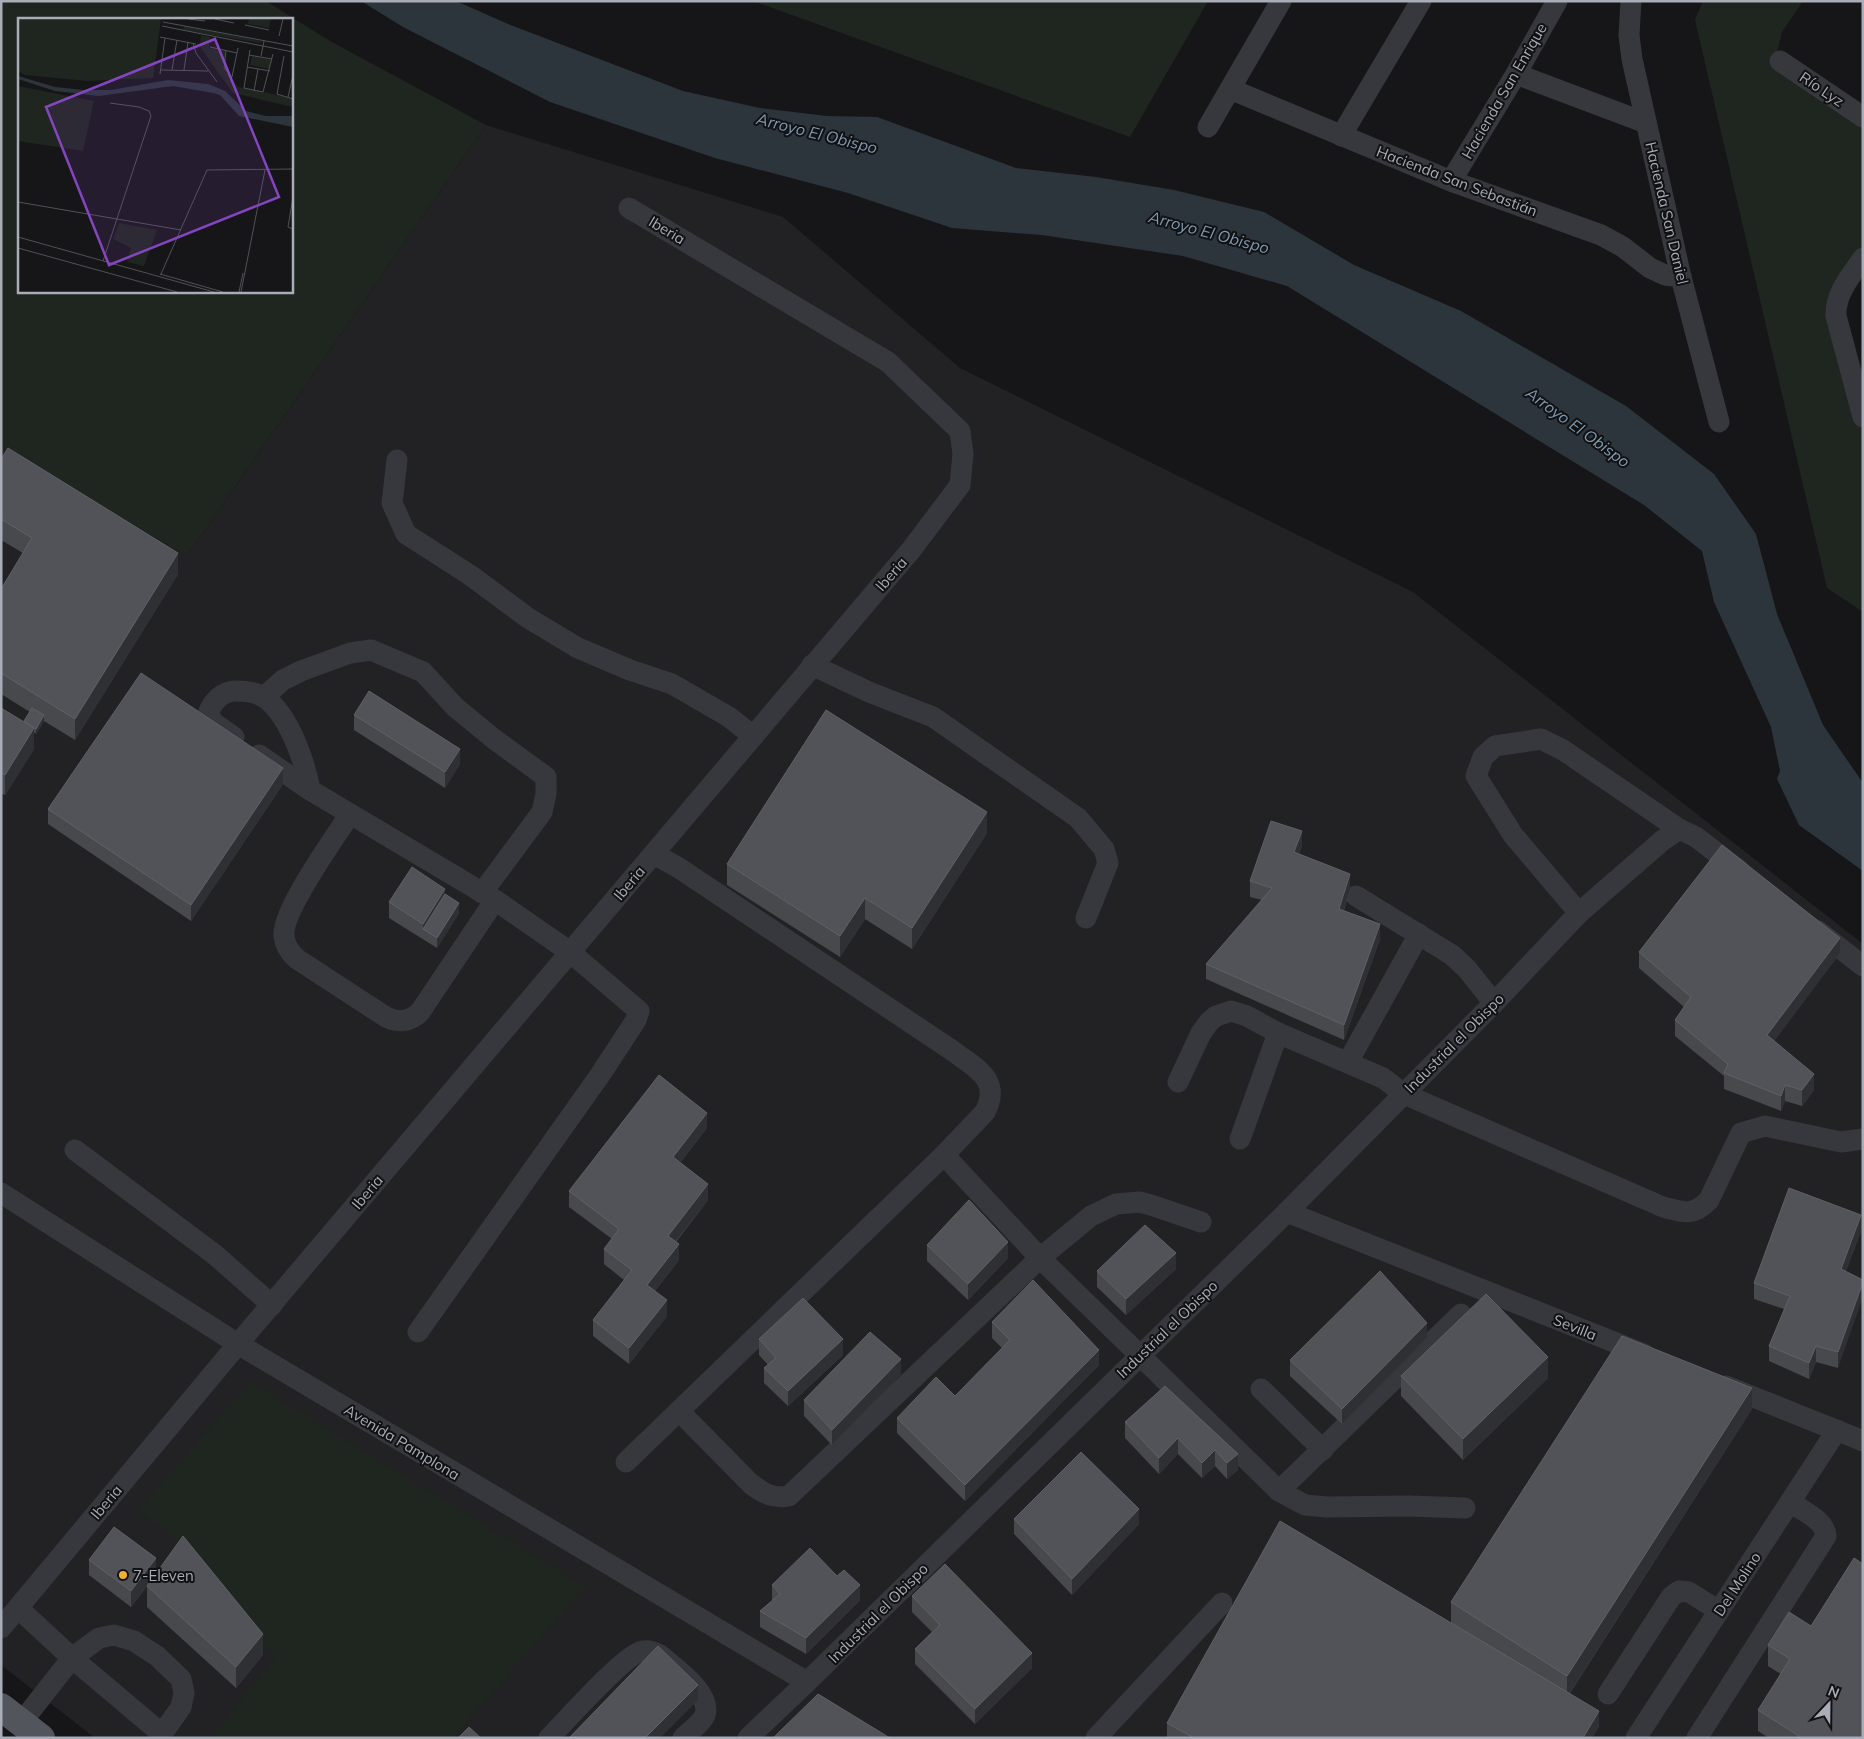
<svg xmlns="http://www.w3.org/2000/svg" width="1864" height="1739" viewBox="0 0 1864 1739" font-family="Mulish,sans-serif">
<rect width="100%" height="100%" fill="#161618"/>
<polygon fill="#222225" points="486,125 783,217 960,368 1413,592 1863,944 1863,1738 95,1738 1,1665 1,448 187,556"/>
<g fill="#1e261f" fill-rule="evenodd">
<path d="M1,1H266L330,41L486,125L187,556L1,448ZM19,19H291V291H19Z"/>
<polygon points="753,1 1208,1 1130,137"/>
<polygon points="1703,1 1803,1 1782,32 1774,65 1863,123 1863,259 1836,301 1863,417 1863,612 1827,588 1695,20"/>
<polygon points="251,1382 586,1587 452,1738 210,1738 275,1659 182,1544 138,1509"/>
</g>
<polygon fill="#2c353c" points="361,1 456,1 508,24 683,91 760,108 827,116 877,117 1016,168 1096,177 1174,190 1264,212 1354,265 1461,311 1626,406 1714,474 1756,534 1777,614 1823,725 1863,783 1863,871 1799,825 1777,779 1780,771 1771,727 1714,602 1702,551 1644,505 1287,286 1183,256 1042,235 952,228 848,193 715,158 550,102 403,27"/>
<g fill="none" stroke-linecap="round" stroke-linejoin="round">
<g stroke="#37383d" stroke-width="21">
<polyline points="1631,1 1629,35 1632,59 1681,277 1719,422"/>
<polyline points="1780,61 1863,117"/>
<polyline points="1516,74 1646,123"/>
<polyline points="1230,89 1451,181 1601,235 1623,247 1650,268 1665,275 1681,277"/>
<polyline points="1208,127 1281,1"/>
<polyline points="1341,136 1421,1"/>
<polyline points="1451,181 1516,74 1557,1"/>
<path d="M1863,258C1851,276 1835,293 1836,316L1863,417"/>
<polyline points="397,460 392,503 406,534 470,575 528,618 578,648 630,670 672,684 729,717 753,736"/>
<polyline points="812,665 869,692 933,717 1078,818 1104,849 1108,863 1086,918"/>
<polyline points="264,697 283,680 301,671 350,653 371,650 423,672 455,707 494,739 546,777 546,794 542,812 482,893"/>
<path d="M234,737L214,723L208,714C212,702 222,691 236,691C245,691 257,692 265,698C289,715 305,762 310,790"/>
<polyline points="259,755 310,790 495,900 570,952 639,1011 636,1020 600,1075 418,1332"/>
<path d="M350,814C335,837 281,912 284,936C285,946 290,953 297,959L386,1017C398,1023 410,1022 420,1012L495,900"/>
<path d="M654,854L679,868L953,1051C975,1068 1002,1079 985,1112L944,1155"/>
<polyline points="1356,896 1452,955 1467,969 1494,1003"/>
<polyline points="1579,913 1513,835 1476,776 1483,757 1495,746 1541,739 1563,750 1679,829"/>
<polyline points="1818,931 1863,966"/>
<polyline points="1348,1062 1419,934"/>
<path d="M1178,1082L1201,1033L1209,1022L1216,1016L1231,1011L1247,1016L1278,1033L1383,1078L1404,1094L1663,1207C1683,1212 1693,1217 1709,1200L1741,1133L1765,1126L1841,1142L1863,1139"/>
<polyline points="1240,1139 1278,1033"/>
<polyline points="75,1150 214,1254 272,1305"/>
<polyline points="1,1193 238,1344 807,1682"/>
<polyline points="1287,1212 1644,1354"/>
<polyline points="1726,1386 1863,1441"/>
<polyline points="1261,1389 1323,1450"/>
<path d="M679,1411L751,1484C763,1493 773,1499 789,1496L1040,1258L1091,1216L1116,1204L1139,1202L1151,1205L1201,1222"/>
<polyline points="626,1462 944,1155 1040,1258 1279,1491 1461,1314"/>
<polyline points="1279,1491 1305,1505 1327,1507 1409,1506 1465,1508"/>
<polyline points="18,1608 72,1658 162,1734 159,1738"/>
<polyline points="1,1628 238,1344 911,550 960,485 963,454 960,431 888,362 629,208"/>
<polyline points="1608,1694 1671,1597 1679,1591 1689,1592 1719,1611"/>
<polyline points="21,1723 72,1658 99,1638 114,1635 134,1641 157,1656 181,1679 184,1693 181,1707 162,1734"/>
<path d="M549,1738C565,1722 625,1654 642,1651C648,1650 654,1652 660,1655C675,1668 712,1693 705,1715C701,1724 690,1731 683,1738"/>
<polyline points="748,1738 807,1682 1287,1212 1494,1003 1579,913 1663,840 1679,829 1696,837 1739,870"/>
<polyline points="1096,1738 1222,1603"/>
<polyline points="1636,1738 1837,1430"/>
<path d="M1697,1738L1826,1536C1825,1520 1803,1511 1790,1502"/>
</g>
<polyline stroke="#53555c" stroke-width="28" points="1,1707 41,1738"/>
</g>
<g fill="#47494d">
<polygon points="1,459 178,574 75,740 44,721 36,734 34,732 34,749 5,795 1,793 1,708 24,722 30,712 1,694 1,589 23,553 1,540"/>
<polygon points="354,715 460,764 445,788 354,730"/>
<polygon points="283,784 191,921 48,824 48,809"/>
<polygon points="987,833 912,949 865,919 840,957 727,885 727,864"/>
<polygon points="1302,846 1299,854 1350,890 1344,910 1380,939 1344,1040 1206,979 1206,964 1262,900 1250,897 1250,881"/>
<polygon points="445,894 459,913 437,948 389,918 389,902"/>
<polygon points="1639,952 1840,953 1774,1041 1814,1090 1802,1106 1785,1101 1781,1111 1724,1089 1724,1076 1675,1036 1675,1020 1684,1007 1639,968"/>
<polygon points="707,1128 680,1163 708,1200 676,1242 679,1260 655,1291 667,1316 629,1364 593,1336 593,1320 624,1280 604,1264 604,1249 612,1239 569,1207 569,1191"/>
<polygon points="1861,1231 1846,1271 1838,1368 1816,1362 1809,1379 1769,1361 1769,1346 1784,1309 1754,1299 1754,1283"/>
<polygon points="927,1245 1008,1258 968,1300 927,1261"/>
<polygon points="1176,1269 1126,1315 1097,1287 1097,1271"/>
<polygon points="992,1322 1099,1365 965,1501 897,1433 897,1418 955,1396 1002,1348 992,1338"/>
<polygon points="1427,1338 1342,1424 1290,1376 1290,1360"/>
<polygon points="759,1339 843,1355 788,1406 764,1383 764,1368 768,1365 759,1355"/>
<polygon points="901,1374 832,1445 804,1416 804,1400"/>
<polygon points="1401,1376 1548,1378 1463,1460 1401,1396"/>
<polygon points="1165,1386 1238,1470 1227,1479 1215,1466 1202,1478 1178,1454 1159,1474 1125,1438 1125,1422"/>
<polygon points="1752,1409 1570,1693 1599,1726 1592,1738 1167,1738 1167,1723 1451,1623 1451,1602"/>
<polygon points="1014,1519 1139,1524 1072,1595 1014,1534"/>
<polygon points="89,1560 156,1573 263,1655 236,1688 147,1607 147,1586 131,1607 89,1575"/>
<polygon points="772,1585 860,1600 806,1654 760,1627 760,1611 772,1601"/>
<polygon points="912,1596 1032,1668 975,1724 915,1664 915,1649 932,1632 912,1612"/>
<polygon points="1811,1626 1863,1738 1769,1738 1758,1731 1758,1710 1781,1674 1768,1666 1768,1645"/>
</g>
<g fill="#2f3033">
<polygon points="178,553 178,574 75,740 75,719"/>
<polygon points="44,715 44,721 36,734 36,729"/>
<polygon points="34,728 34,749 5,795 5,775"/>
<polygon points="460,749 460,764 445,788 445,772"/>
<polygon points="283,768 283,784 191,921 191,905"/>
<polygon points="987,812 987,833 912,949 912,928"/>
<polygon points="1302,831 1302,846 1294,867 1294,852"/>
<polygon points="1350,874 1350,890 1339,924 1339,909"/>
<polygon points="445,889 445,904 423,929 423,924"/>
<polygon points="865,898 865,919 840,957 840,936"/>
<polygon points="459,903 459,913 437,948 437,938"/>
<polygon points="1380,924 1380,939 1344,1040 1344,1025"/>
<polygon points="1840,938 1840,953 1767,1051 1767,1035"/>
<polygon points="1814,1074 1814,1090 1802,1106 1802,1090"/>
<polygon points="1785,1085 1785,1101 1781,1111 1781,1096"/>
<polygon points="707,1113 707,1128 673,1172 673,1157"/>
<polygon points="708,1184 708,1200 668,1251 668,1236"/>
<polygon points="1861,1215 1861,1231 1841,1284 1841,1269"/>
<polygon points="1008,1242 1008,1258 968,1300 968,1284"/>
<polygon points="679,1244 679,1260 647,1301 647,1285"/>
<polygon points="1176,1253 1176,1269 1126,1315 1126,1299"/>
<polygon points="1863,1282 1863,1297 1838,1368 1838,1352"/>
<polygon points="667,1300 667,1316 629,1364 629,1348"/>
<polygon points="1427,1323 1427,1338 1342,1424 1342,1409"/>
<polygon points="843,1339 843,1355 788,1406 788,1391"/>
<polygon points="1816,1346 1816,1362 1809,1379 1809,1363"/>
<polygon points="1099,1350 1099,1365 965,1501 965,1485"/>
<polygon points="1548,1357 1548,1378 1463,1460 1463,1439"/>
<polygon points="901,1359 901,1374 832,1445 832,1430"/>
<polygon points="1752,1388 1752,1409 1567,1697 1567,1676"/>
<polygon points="1178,1438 1178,1454 1159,1474 1159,1458"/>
<polygon points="1215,1450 1215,1466 1202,1478 1202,1463"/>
<polygon points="1238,1454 1238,1470 1227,1479 1227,1463"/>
<polygon points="1139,1509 1139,1524 1072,1595 1072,1579"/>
<polygon points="156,1558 156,1574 131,1607 131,1591"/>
<polygon points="860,1585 860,1600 806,1654 806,1638"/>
<polygon points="263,1634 263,1655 236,1688 236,1667"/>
<polygon points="1032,1653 1032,1668 975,1724 975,1709"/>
<polygon points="698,1685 698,1700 660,1738 645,1738"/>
<polygon points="1599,1711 1599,1726 1592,1738 1583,1738"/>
</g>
<g fill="#525359" stroke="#5f6168">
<polygon points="8,448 178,553 75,719 1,673 1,589 32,538 1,519 1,459"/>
<polygon points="141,673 283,768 191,905 48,809"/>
<polygon points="369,691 460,749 445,772 354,715"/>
<polygon points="1,708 34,728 5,775 1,772"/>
<polygon points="32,708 44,715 36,729 24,721"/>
<polygon points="826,710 987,812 912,928 865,898 840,936 727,864"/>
<polygon points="1271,821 1302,831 1294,852 1350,874 1339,909 1380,924 1344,1025 1206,964 1272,888 1250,881"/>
<polygon points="1722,845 1840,938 1767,1035 1814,1074 1802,1090 1785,1085 1781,1096 1724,1073 1728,1064 1675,1020 1691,997 1639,952"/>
<polygon points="412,867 445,889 423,924 389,902"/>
<polygon points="445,894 459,903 437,938 423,929"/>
<polygon points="659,1075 707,1113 673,1157 708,1184 668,1236 679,1244 647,1285 667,1300 629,1348 593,1320 632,1270 604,1249 619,1229 569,1191"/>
<polygon points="1789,1188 1861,1215 1841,1269 1863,1280 1863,1282 1838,1352 1816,1346 1809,1363 1769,1346 1790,1296 1754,1283"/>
<polygon points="969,1200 1008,1242 968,1284 927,1245"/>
<polygon points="1145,1225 1176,1253 1126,1299 1097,1271"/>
<polygon points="1380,1271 1427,1323 1342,1409 1290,1360"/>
<polygon points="1033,1280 1099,1350 965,1485 897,1418 936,1377 955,1396 1010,1340 992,1322"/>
<polygon points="1486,1294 1548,1357 1463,1439 1401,1376"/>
<polygon points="803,1298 843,1339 788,1391 764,1368 776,1358 759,1339"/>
<polygon points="870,1332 901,1359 832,1430 804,1400"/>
<polygon points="1622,1336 1752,1388 1567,1676 1451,1602"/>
<polygon points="1165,1386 1238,1454 1227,1463 1215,1450 1202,1463 1178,1438 1159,1458 1125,1422"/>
<polygon points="1081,1452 1139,1509 1072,1579 1014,1519"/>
<polygon points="1280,1521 1599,1711 1583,1738 1194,1738 1167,1723"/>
<polygon points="114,1527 156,1558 131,1591 89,1560"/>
<polygon points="183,1536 263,1634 236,1667 147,1586"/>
<polygon points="810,1548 837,1576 844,1570 860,1585 806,1638 760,1611 780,1594 772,1585"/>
<polygon points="1854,1558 1863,1564 1863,1735 1861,1738 1802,1738 1758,1710 1790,1659 1768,1645 1789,1612 1811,1626"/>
<polygon points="945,1564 1032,1653 975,1709 915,1649 940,1625 912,1596"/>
<polygon points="658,1646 698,1685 645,1738 569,1738"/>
<polygon points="818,1694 890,1738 773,1738"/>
<polygon points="469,1727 481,1738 458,1738"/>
</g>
<circle fill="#f2b134" stroke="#111113" stroke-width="2" cx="123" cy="1575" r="5"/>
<g text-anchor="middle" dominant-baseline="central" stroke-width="4" stroke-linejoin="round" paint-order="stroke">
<g font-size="15" fill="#a8adb8" stroke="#111113">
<text transform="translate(1822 89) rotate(34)">Río Lyz</text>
<text transform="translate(1504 91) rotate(-60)">Hacienda San Enrique</text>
<text transform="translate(1457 181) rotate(21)">Hacienda San Sebastián</text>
<text transform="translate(1667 213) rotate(77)">Hacienda San Daniel</text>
<text transform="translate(667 230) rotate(31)">Iberia</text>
<text transform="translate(891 574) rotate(-49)">Iberia</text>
<text transform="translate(629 883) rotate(-50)">Iberia</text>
<text transform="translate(1454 1043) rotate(-45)">Industrial el Obispo</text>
<text transform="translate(367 1192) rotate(-50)">Iberia</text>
<text transform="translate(1575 1327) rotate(22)">Sevilla</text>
<text transform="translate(1167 1329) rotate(-44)">Industrial el Obispo</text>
<text transform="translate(402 1442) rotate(31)">Avenida Pamplona</text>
<text transform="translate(106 1502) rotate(-50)">Iberia</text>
<text transform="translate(1737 1584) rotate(-57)">Del Molino</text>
<text transform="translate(878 1613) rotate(-45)">Industrial el Obispo</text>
</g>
<g font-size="15" fill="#a8adb8" stroke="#111113" text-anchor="start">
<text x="133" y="1575">7-Eleven</text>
</g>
<g font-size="16" font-style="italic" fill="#7f9bb3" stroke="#111113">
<text transform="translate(817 133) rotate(14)">Arroyo El Obispo</text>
<text transform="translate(1209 232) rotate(15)">Arroyo El Obispo</text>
<text transform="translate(1578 427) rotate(36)">Arroyo El Obispo</text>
</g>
</g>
<g transform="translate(18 18)">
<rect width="275" height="275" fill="#161618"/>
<path d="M0,1H143L135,60L69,63L7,57L0,53ZM231,1H253L251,10L230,6ZM166,8L243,23V25L165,12ZM183,17L192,19L191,30L208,33L205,49L220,69L265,78L275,82V89L215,75L182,29ZM234,38L254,42L252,51L232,47ZM0,68L76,83L65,133L0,123ZM101,205L139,212L126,248L109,244L113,230L95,221Z" fill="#1e261f"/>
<path d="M0,58L37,69L66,72H93L150,62L190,66L207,73L228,93L248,98H275V109L221,98L202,77L195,75L155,68L81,78L37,73L0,61Z" fill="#2c353c"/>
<path fill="none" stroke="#505258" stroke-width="1" d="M170,1L187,3M197,1L216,5M145,4L275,28M227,7L251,12M144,8L275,34M261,18L265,1M142,19L178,26M175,25L178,35L199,64M192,29L219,35M232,32L226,70L245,74L255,36M208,33L206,50L214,59L220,30M231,37L254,41M243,38L246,23M266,38L259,76L275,81M229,49L252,53M143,52L190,53M154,52L159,22M166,52L170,24M142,56L147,20M236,73L240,51M270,79L275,57M275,179L270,209L275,211M0,184L163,212M0,219L196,274M0,230L159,274M85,243L133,98L131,93L121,89L92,85M142,256L205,274M143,256L189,152L275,151M221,274L225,255M223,274L247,152"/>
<path fill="#8446be" fill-opacity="0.15" stroke="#8446be" stroke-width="2.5" d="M197,21L261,179L91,247L28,89Z"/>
<rect width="275" height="275" fill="none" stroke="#a8adb8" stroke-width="2.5"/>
</g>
<rect width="1864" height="1739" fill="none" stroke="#a8adb8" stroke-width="5"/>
<g transform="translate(1829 1704) rotate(22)" stroke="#111113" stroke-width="4" paint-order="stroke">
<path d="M0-4L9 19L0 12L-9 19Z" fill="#a8adb8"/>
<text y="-8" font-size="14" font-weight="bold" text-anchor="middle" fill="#a8adb8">N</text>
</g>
</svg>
